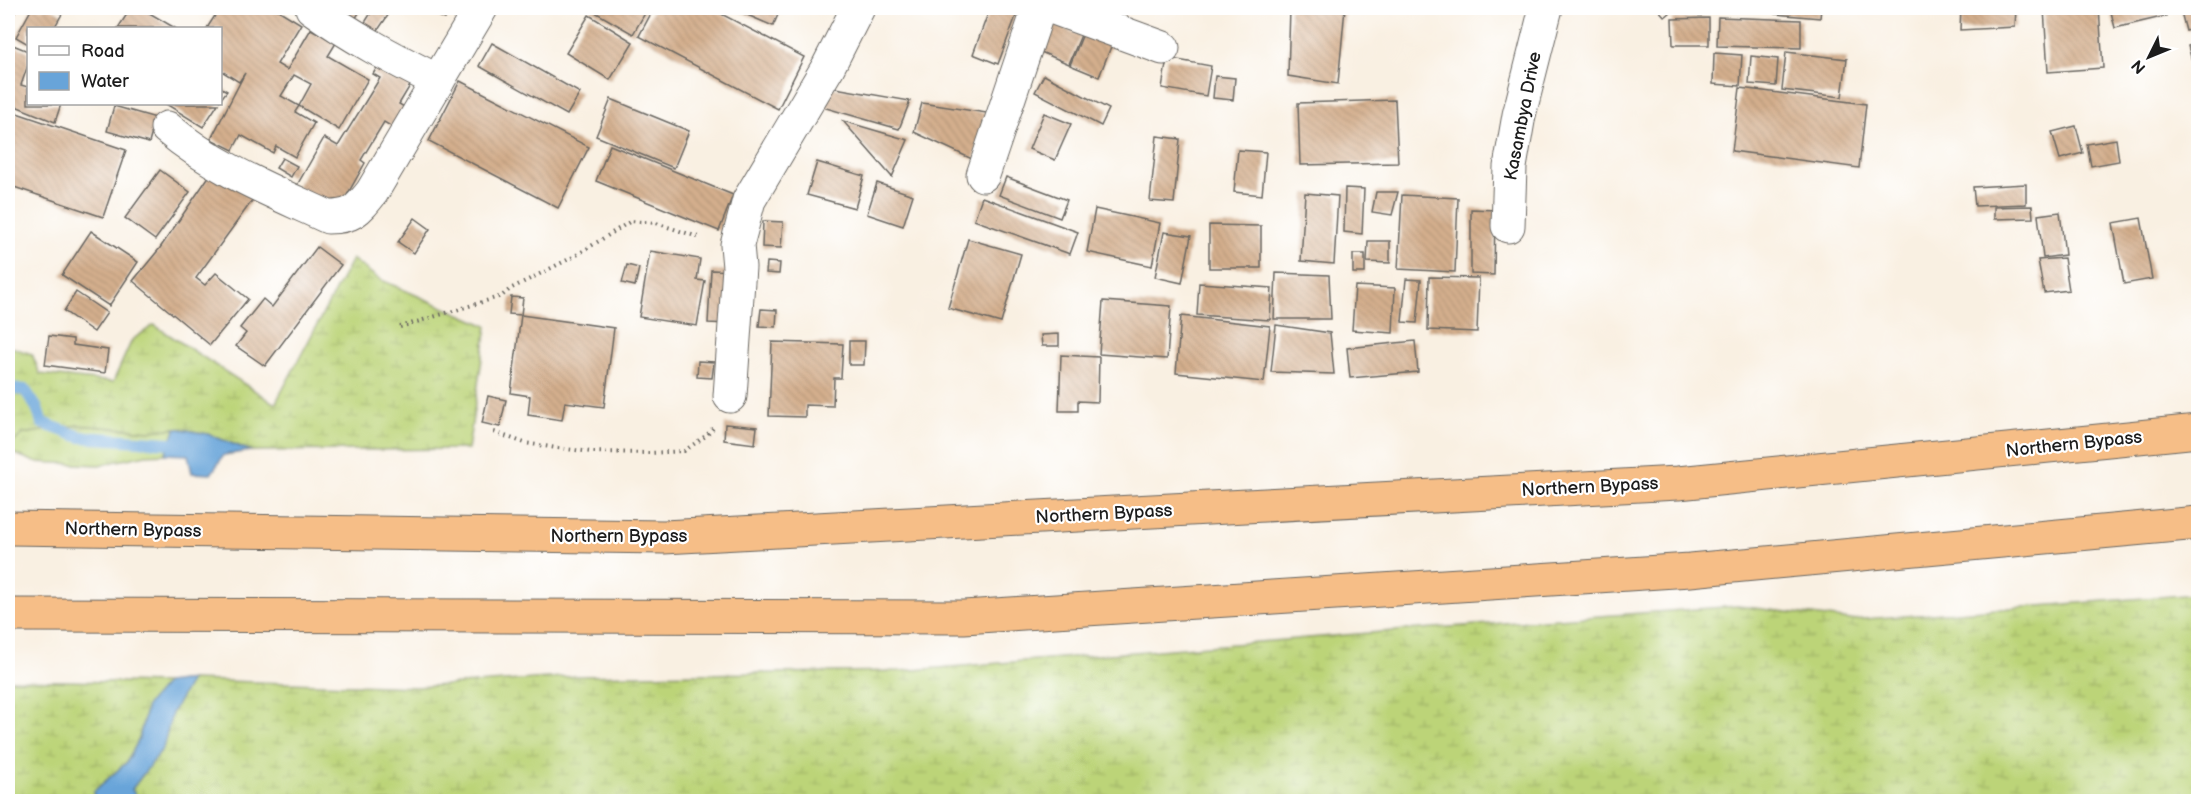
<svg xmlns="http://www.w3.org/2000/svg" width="2206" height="809" viewBox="0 0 2206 809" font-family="'Balsamiq Sans',sans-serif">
<defs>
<pattern id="grass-tufts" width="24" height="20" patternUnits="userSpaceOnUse" patternTransform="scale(1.5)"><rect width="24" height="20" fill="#bcd478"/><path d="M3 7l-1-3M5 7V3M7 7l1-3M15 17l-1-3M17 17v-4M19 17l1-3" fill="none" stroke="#a1b567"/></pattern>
<pattern id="wetland-marsh" width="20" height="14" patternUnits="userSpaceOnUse" patternTransform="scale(1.5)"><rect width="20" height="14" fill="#bcd478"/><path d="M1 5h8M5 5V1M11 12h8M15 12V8" fill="none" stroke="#a1b567"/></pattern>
<pattern id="building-back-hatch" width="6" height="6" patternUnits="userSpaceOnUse" patternTransform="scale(1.5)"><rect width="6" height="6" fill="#d4af8d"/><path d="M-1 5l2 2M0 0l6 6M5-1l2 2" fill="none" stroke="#b59679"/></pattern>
</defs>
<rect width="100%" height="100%" fill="#fff"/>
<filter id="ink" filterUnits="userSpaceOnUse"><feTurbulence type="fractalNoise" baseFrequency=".0167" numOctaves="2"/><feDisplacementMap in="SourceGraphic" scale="12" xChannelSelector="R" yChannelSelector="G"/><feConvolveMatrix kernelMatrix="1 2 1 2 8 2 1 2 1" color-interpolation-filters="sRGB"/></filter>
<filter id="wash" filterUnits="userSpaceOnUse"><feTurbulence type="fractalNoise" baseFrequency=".008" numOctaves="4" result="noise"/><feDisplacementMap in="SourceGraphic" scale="24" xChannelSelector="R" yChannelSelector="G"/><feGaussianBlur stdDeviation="1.35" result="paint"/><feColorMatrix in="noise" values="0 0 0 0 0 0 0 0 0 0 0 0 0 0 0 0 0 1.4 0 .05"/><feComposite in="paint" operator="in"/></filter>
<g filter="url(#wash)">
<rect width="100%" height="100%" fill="#f9f0e2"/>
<polygon fill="url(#grass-tufts)" stroke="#6c784a" stroke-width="1.5" points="78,425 151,431 176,428 165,454 146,455 99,465 35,462 8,451 8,447 23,434"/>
<g fill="url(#wetland-marsh)" stroke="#6c784a" stroke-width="1.5">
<polygon points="352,259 379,279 487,326 468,449 251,451 208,434 176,428 151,431 78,425 23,434 8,447 8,346 32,354 40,374 113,382 132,340 154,325 275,404"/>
<polygon points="2198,594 2198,801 138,802 132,789 163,748 172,713 191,680 417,687 578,676 901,671 1407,630 1738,606 1851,620"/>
<polygon points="8,680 166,683 147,706 139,739 127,762 94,791 93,801 8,802"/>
</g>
<g fill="#68a4d9" stroke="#42607a" stroke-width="1.5">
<polygon points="176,428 208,434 251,451 224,455 211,474 192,473 188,455 165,454"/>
<polygon points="191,680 172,713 163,748 132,789 138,801 93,801 94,791 127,762 139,739 147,705 166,683"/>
</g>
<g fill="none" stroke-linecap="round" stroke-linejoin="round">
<polyline stroke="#68a4d9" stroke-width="12" points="8,388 25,390 37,408 42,423 81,437 184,444"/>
</g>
<g id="blocks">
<g fill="url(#building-back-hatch)">
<polygon points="8,8 18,8 8,23"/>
<polygon points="32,8 51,8 62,14 54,28 28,28 28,44 16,37"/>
<polygon points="131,8 141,8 175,28 118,28"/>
<polygon points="220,8 275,8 301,24 277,64 287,70 311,29 336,43 328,56 368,79 339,130 299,106 311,84 294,75 281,96 299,106 295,112 314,123 295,157 276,146 273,153 241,135 233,150 211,139 245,73 239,82 220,70 220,28 207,28"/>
<polygon points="333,8 362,8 354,21"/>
<polygon points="374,8 393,8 376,33 364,24"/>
<polygon points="417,8 450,8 445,19"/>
<polygon points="588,8 648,8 633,34"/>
<polygon points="654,8 710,8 804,57 778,109 639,36"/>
<polygon points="731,8 781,8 773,26"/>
<polygon points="990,8 1019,8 998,64 973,54"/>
<polygon points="1290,8 1345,8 1338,84 1288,76"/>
<polygon points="1657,8 1667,8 1671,12 1665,17"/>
<polygon points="1776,8 1821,8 1820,18 1775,14"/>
<polygon points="1837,8 1859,8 1859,11 1837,9"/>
<polygon points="1961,8 2016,8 2015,27 1960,30"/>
<polygon points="2099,8 2103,68 2048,72 2044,9"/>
<polygon points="2110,8 2164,8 2166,16 2115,28"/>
<polygon points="2180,8 2198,8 2198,28 2186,31"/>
<polygon points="589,15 633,42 610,80 566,53"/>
<polygon points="1718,17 1801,20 1801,48 1717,46"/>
<polygon points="1709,18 1709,45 1673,45 1672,19"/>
<polygon points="1046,21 1081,35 1069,64 1034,49"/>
<polygon points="1086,27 1114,39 1099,77 1070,65"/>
<polygon points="492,43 580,93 567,115 479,66"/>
<polygon points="2198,43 2198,83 2188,46"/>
<polygon points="13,45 28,51 28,65 21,85 28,87 28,104 61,104 55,122 8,103 8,59"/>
<polygon points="1786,52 1847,59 1842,97 1782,90"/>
<polygon points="1714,53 1742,55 1740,86 1713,84"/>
<polygon points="1751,56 1778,59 1776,86 1749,84"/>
<polygon points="1167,58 1211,66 1206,96 1162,88"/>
<polygon points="379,64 411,84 399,104 406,108 394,128 384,122 361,160 365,163 338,211 296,187 324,138 338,146 380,78 373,74"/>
<polygon points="1044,75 1109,109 1101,126 1035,92"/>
<polygon points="1215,76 1235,78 1233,100 1213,98"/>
<polygon points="460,81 589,147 558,208 429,141"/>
<polygon points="818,85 910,101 899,129 819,106"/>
<polygon points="220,87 227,91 220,100"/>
<polygon points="1740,88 1866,104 1859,168 1732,151"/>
<polygon points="611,99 689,131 674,168 596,136"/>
<polygon points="1395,100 1398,163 1300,165 1298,103"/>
<polygon points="922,103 987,113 974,160 914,132"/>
<polygon points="166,104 218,104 203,127"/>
<polygon points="114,106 156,118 149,143 107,131"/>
<polygon points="8,110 126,150 103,217 8,185"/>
<polygon points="1044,113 1071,124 1055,160 1029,149"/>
<polygon points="843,121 908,140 892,177"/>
<polygon points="2076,126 2083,153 2060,159 2052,132"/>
<polygon points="1157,136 1180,139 1174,203 1150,201"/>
<polygon points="2116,139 2119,161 2091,166 2087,144"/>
<polygon points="610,145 733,195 719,231 596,181"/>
<polygon points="1238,150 1266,152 1262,195 1234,192"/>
<polygon points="282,158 297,166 291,177 276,168"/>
<polygon points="817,162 864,176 855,208 807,195"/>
<polygon points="214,169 257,194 196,278 205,285 216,273 248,299 210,345 133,281 160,248"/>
<polygon points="160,170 190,192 155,240 125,218"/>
<polygon points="1006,177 1067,200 1060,218 999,195"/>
<polygon points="877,183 913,195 903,226 867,214"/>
<polygon points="2026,184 2026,204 1975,206 1973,187"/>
<polygon points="1345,188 1364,189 1362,234 1344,232"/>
<polygon points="1376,192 1398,192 1392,215 1372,212"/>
<polygon points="1305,193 1338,196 1334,264 1301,261"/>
<polygon points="1402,195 1458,198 1455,272 1398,269"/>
<polygon points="982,197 1078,232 1070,254 974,220"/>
<polygon points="2032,206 2033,218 1994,219 1994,207"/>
<polygon points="1095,209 1160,223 1152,266 1087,252"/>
<polygon points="1471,209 1495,210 1494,275 1471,274"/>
<polygon points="2060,212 2065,255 2043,258 2038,215"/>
<polygon points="415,218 430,229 414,253 398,242"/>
<polygon points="2141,218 2152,279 2124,284 2113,223"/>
<polygon points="763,221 783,222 781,248 762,247"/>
<polygon points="1209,225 1261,226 1261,268 1209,268"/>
<polygon points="91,231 138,262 109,306 62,275"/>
<polygon points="1164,232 1191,236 1182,283 1155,277"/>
<polygon points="968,239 1021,254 1001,323 948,308"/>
<polygon points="1368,241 1390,241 1390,263 1367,262"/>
<polygon points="317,247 341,265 265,366 236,346 246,333 240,328 263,299 272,307"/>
<polygon points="650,251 700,259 697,280 705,281 697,326 639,317"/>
<rect x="1353" y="254" width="12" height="19"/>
<polygon points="2064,258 2069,290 2044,293 2038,260"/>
<polygon points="767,262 780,263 779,274 766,273"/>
<polygon points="627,265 639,268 635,286 622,283"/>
<polygon points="711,270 734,271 730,324 708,323"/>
<polygon points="1276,273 1329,275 1331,319 1274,319"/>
<polygon points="1429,277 1479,278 1477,332 1428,330"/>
<polygon points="1406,279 1421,280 1417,323 1402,322"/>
<polygon points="1199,283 1272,288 1270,320 1197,315"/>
<polygon points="1355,286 1395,288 1393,333 1352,330"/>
<polygon points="76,292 107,313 94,332 64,311"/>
<polygon points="511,297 523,298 521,315 509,314"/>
<polygon points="1103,301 1171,306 1167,359 1099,354"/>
<polygon points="761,309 777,310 776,327 759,326"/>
<polygon points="521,315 614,328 604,407 565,402 562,420 528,415 530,396 511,393"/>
<polygon points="1181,316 1270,326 1264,382 1176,373"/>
<polygon points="1276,325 1330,333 1334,374 1271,372"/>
<polygon points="1059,334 1059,346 1042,346 1041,335"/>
<polygon points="49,336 73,339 73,345 108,350 105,373 45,365"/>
<polygon points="849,341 865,341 864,365 849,365"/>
<polygon points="1415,341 1418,372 1350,378 1347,348"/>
<polygon points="772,342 843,344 841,378 834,378 833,406 805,405 805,417 769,416"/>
<polygon points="1061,355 1099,357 1098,402 1078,401 1078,411 1059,411"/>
<polygon points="698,361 714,362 712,378 697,377"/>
<polygon points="488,396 506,400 500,427 482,423"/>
<polygon points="725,424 757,427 755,444 724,440"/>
</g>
</g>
</g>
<g filter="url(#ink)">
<use href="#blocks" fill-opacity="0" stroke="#696661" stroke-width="1.5"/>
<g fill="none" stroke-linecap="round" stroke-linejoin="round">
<defs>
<g id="minor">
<path d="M312,8C352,37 394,59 438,81"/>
<polyline points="1054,8 1163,48"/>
<path d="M167,128C214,168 272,191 328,217C352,217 357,211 372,192L481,8"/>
<polyline points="983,175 1039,8"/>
<polyline points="1508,226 1510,167 1519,115 1546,8"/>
<polyline points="730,396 739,267 737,245 749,200 828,67 858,8"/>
</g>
<g id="motorway">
<polyline points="8,528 664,537 1678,483 2198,431"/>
<polyline points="8,615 964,617 1690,570 2198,523"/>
</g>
</defs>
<use href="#minor" stroke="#696661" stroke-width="35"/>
<use href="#motorway" stroke="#696661" stroke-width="35"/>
<g stroke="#696661" stroke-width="4" stroke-dasharray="1.5 4.5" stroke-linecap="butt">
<polyline points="400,327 502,296 510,289 575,256 631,221 656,223 701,238"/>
<polyline points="494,432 525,443 557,448 592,452 649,453 684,451 707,435 713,428"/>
</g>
<use href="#minor" stroke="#fff" stroke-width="33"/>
<use href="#motorway" stroke="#f6be87" stroke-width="33"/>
</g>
</g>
<g text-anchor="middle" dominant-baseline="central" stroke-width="4.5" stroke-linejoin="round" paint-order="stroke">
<g font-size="18" fill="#1c1c1c" stroke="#fff">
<text transform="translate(1523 116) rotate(-79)">Kasambya Drive</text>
<text transform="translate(2074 444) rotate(-6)">Northern Bypass</text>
<text transform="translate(1590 487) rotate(-3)">Northern Bypass</text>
<text transform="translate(1104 514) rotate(-3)">Northern Bypass</text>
<text transform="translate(133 530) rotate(1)">Northern Bypass</text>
<text x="619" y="536">Northern Bypass</text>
</g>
</g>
<rect width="2206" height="809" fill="none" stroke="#fff" stroke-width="30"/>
<rect x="27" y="27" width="195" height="78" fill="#ffffff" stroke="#a4a4a4" stroke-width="1.5"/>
<rect x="39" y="46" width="30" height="9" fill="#ffffff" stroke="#a4a4a4" stroke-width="1.5"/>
<text x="81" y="57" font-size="18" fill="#1c1c1c">Road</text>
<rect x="39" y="72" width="30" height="18" fill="#68a4d9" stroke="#a4a4a4" stroke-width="1.5"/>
<text x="81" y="87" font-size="18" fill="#1c1c1c">Water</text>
<g transform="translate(2149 57) rotate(227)" stroke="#ffffff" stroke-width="4.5" paint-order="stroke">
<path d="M0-4.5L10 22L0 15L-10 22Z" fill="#1c1c1c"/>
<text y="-9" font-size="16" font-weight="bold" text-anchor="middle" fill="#1c1c1c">N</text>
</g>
</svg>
